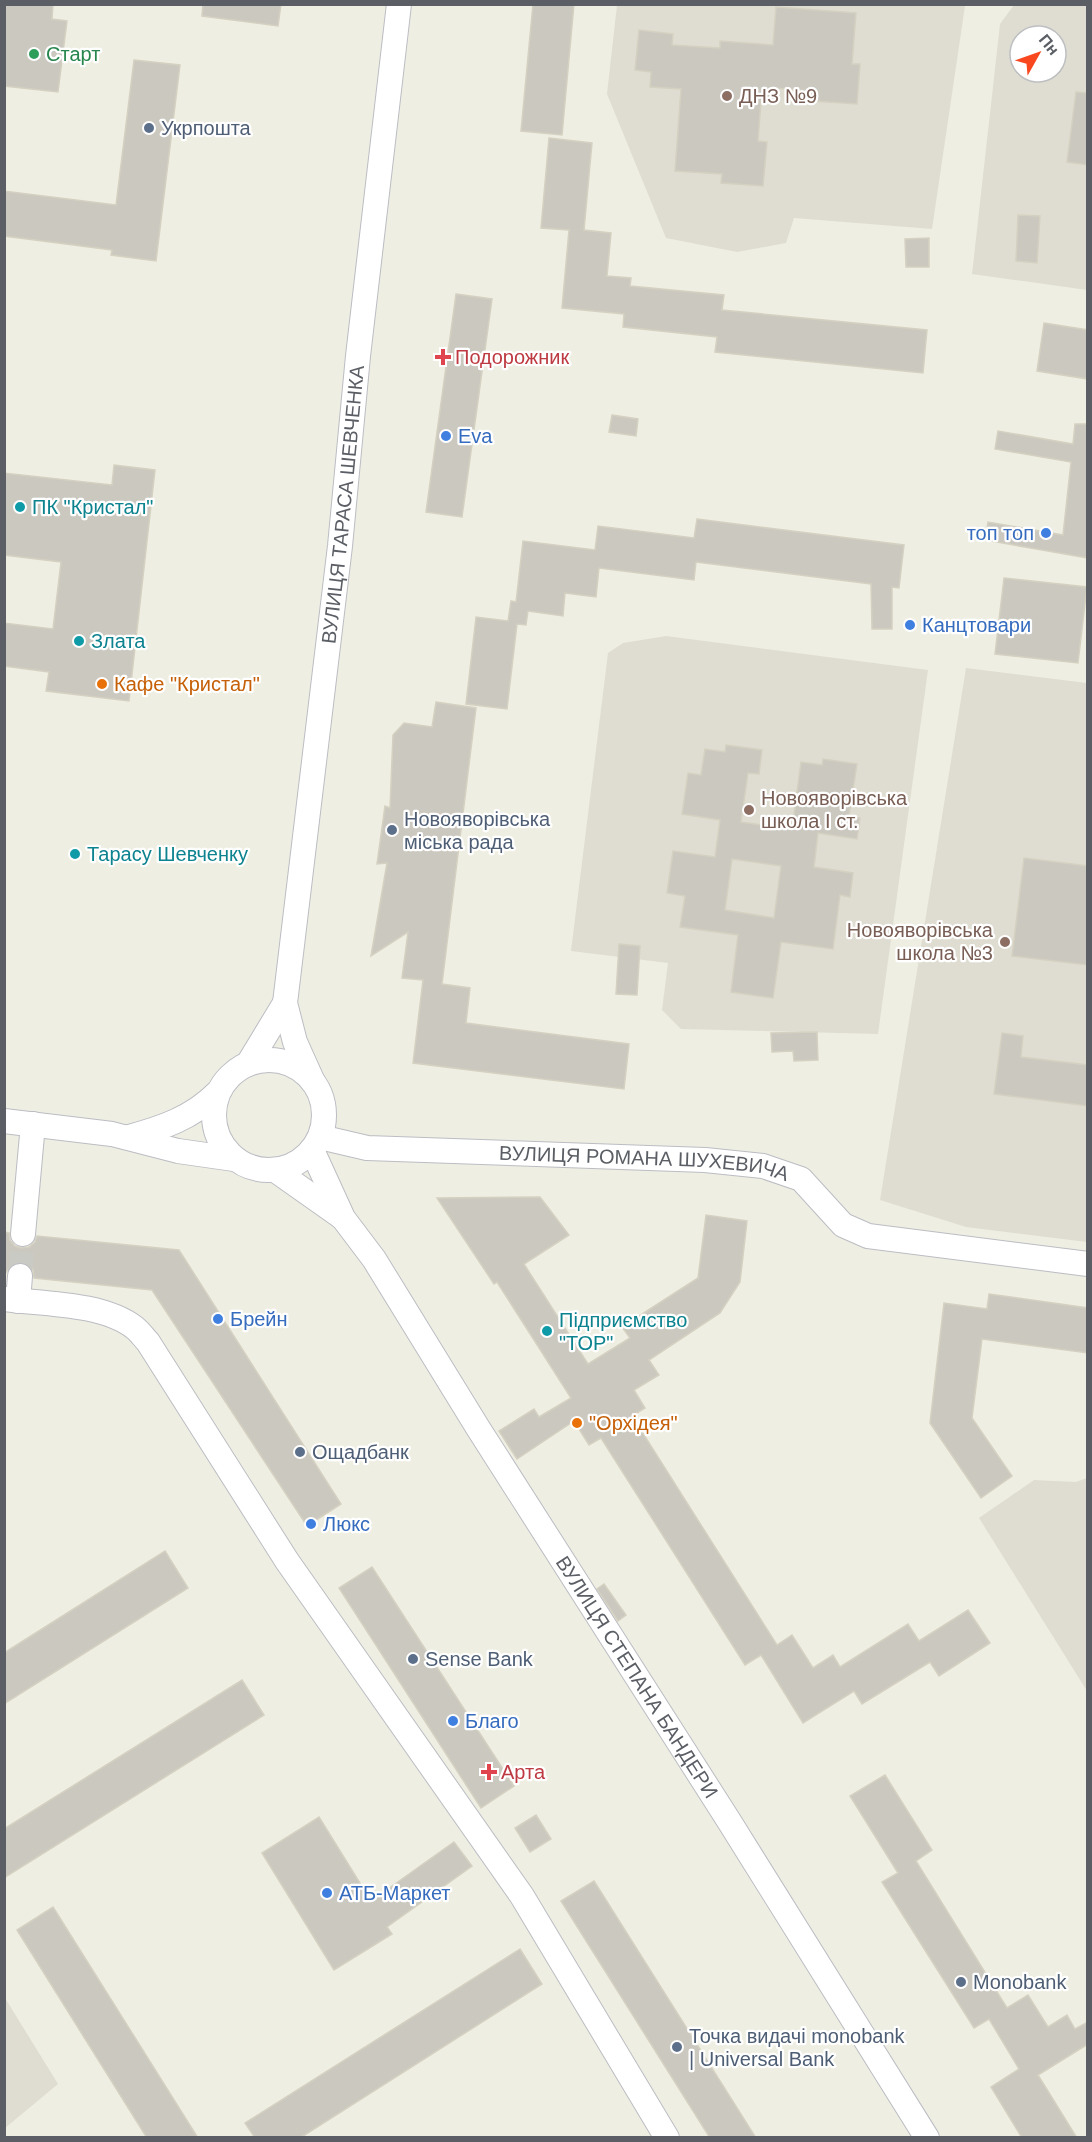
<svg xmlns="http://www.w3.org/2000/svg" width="1092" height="2142" viewBox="0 0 1092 2142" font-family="Arial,sans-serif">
<rect width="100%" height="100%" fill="#efeee3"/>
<g fill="#dfddd2" fill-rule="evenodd">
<polygon points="959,4 965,6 932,229 794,218 786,243 737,252 666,238 607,94 617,5"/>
<path d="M1014,5H1087V290L972,274L1000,24ZM1020,36H1056V72H1020Z"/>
<polygon points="666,636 928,670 878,1034 681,1029 662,1010 668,963 571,951 608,653 623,643"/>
<polygon points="966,668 1087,683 1087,1242 966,1227 880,1200"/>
<polygon points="1087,1478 1088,1478 1087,1691 979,1518 1034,1480 1076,1482"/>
<polygon points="5,1998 58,2084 5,2128 4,2128"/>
</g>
<g fill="#cbc8c0" stroke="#d5d1c1" stroke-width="1.5" fill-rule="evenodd">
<polygon points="4,4 53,4 52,19 67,21 58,92 4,86"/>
<polygon points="203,4 281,4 278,26 202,16"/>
<polygon points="533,4 574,4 562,135 521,131"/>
<polygon points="776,7 856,13 852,64 860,64 857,104 813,101 814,91 774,88 773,102 761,101 758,141 767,142 763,186 721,183 722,174 675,171 681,89 650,87 651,72 635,70 639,30 673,34 672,45 720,48 720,41 773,45"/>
<polygon points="134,60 180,65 156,261 111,255 112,250 4,236 4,191 116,205"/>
<polygon points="1076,92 1088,93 1088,165 1067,162"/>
<polygon points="549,138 592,143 584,230 611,233 607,276 631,278 630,286 724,295 722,310 927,330 923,373 715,352 717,337 623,327 624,314 562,308 569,230 541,228"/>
<polygon points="1018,215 1040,216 1037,263 1016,261"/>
<polygon points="929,238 929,267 906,267 905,239"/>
<polygon points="456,294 492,299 462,517 426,512"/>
<polygon points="1044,323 1088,330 1088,379 1037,371"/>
<polygon points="612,415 638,419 636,436 609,432"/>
<polygon points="1075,424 1088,424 1088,558 985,540 988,522 1063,535 1071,462 995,449 998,431 1073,444"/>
<polygon points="114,465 155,470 129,701 46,691 49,672 4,666 4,623 53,629 61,562 4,555 4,473 112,485"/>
<polygon points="697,519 904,545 899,588 892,587 892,629 872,629 871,584 696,562 694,580 599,568 596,597 565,593 563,616 528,611 526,625 517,624 507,709 466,704 476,617 508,621 511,601 516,602 523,541 595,550 598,526 694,538"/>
<polygon points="1004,578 1087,587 1078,663 995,654"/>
<polygon points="436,702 476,708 442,984 470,988 466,1023 629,1044 624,1089 413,1063 423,980 402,978 408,932 371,956 387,863 377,864 385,806 390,808 393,735 404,723 432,727"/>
<path d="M726,745L762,750L759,774L748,773L741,822L792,829L801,762L822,765L823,759L857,764L849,816L860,818L857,839L818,833L814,867L853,873L850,897L840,895L833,949L781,942L773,998L731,992L738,935L680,927L685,896L667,893L673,851L715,857L720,820L682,814L688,773L701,775L705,749L725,752ZM732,859L781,866L774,918L725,910Z"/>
<polygon points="1024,858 1088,866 1088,965 1012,956"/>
<polygon points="619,944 640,946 637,995 616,994"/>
<polygon points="817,1032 818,1060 794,1061 793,1051 772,1052 771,1033"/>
<polygon points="1002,1033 1023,1036 1021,1057 1088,1065 1088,1106 994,1094"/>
<polygon points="540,1197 569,1235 524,1264 588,1364 630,1338 622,1327 698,1278 706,1215 747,1221 740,1282 720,1313 649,1360 659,1375 634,1390 645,1408 632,1416 777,1645 792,1635 813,1668 833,1655 840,1667 908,1624 919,1641 968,1610 990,1643 939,1676 930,1662 862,1704 854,1691 803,1723 761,1655 745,1665 601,1438 589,1445 574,1421 517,1459 499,1431 534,1409 539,1417 571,1398 497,1282 494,1284 437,1198"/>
<polygon points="4,1232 9,1233 10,1240 15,1246 21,1248 29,1247 35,1242 37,1236 179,1250 341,1504 307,1526 152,1290 34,1278 33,1269 28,1264 22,1262 13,1263 4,1275"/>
<polygon points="989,1294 1088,1308 1088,1353 982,1339 972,1418 1012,1476 981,1498 930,1423 944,1303 987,1309"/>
<polygon points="165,1551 188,1588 4,1704 4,1653"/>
<polygon points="372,1567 514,1786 481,1808 339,1588"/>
<polygon points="604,1584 626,1615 618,1621 597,1589"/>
<polygon points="242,1680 264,1715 4,1878 4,1829"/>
<polygon points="885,1775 932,1850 916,1861 1007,2008 1028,1995 1048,2027 1067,2015 1075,2029 1088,2022 1088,2044 1038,2075 1077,2138 1022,2138 991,2087 1019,2069 989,2019 974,2028 882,1882 898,1873 850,1796"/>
<polygon points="536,1815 551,1839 530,1852 515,1828"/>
<polygon points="319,1817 371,1901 454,1842 472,1866 387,1927 392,1934 334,1970 262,1853"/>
<polygon points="594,1881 756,2138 710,2138 561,1901"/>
<polygon points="53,1907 198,2138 147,2138 17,1930"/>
<polygon points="520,1949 542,1984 300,2138 255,2138 245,2123"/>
</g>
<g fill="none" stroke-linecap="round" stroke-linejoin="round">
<polyline stroke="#cacac4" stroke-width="24" stroke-dasharray="24 12" stroke-linecap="butt" points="20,1276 23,1234"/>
<defs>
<g id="minor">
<circle cx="269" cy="1115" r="55"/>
<polyline points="248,1064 285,1003"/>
<path id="s1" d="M313,1082L295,1042L285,1003L340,546L358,356L399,4"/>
<polyline points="4,1121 112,1134 178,1151 234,1159"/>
<path d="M129,1137C162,1128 192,1118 217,1093"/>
<path id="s2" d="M320,1137L367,1148L705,1160L763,1166L801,1179L843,1225L868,1236L1088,1264"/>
<path id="s3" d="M312,1150L343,1218L374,1259L478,1428L729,1821L927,2138"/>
<polyline points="275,1170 343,1218"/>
<polyline points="23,1234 33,1124"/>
<path d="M4,1299C44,1304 103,1303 135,1328C140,1332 144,1338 148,1342L287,1561L522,1896L667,2138"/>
<polyline points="18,1301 20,1276"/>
</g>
</defs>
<use href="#minor" stroke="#bbbdc3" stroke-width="26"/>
<use href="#minor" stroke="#fff" stroke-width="24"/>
</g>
<circle fill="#2e9e5b" stroke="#fff" stroke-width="2" cx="34" cy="54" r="6"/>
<g fill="#8d6e63" stroke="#fff" stroke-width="2">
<circle cx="727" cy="96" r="6"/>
<circle cx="749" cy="810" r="6"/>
<circle cx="1005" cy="942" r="6"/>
</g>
<g fill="#5c6f8a" stroke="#fff" stroke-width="2">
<circle cx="149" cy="128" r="6"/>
<circle cx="392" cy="830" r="6"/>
<circle cx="300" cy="1452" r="6"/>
<circle cx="413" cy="1659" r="6"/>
<circle cx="961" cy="1982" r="6"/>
<circle cx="677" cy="2047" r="6"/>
</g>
<g fill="#e0444e" stroke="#fff" stroke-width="2">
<path d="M440 348h6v6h6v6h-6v6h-6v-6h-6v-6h6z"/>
<path d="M486 1763h6v6h6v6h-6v6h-6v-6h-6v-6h6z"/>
</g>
<g fill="#3f7fe0" stroke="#fff" stroke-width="2">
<circle cx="446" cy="436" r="6"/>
<circle cx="1046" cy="533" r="6"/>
<circle cx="910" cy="625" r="6"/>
<circle cx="218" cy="1319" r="6"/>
<circle cx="311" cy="1524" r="6"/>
<circle cx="453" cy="1721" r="6"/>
<circle cx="327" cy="1893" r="6"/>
</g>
<g fill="#0f9aa8" stroke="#fff" stroke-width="2">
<circle cx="20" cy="507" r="6"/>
<circle cx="79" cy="641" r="6"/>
<circle cx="75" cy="854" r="6"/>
<circle cx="547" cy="1331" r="6"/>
</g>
<g fill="#e8710a" stroke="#fff" stroke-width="2">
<circle cx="102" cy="684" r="6"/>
<circle cx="577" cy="1423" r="6"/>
</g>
<g text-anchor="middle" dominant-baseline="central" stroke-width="4.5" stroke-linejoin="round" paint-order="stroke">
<g font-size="20" fill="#27864d" stroke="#fff" text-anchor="start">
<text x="46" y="54">Старт</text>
</g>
<g font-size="20" fill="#785e54" stroke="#fff" text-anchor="start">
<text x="739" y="96">ДНЗ №9</text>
<text x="761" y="798">Новояворівська<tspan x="761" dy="23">школа І ст.</tspan></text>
<text x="993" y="930" text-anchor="end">Новояворівська<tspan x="993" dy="23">школа №3</tspan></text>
</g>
<g font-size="20" fill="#4e5e75" stroke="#fff" text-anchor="start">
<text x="161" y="128">Укрпошта</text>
<text x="404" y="819">Новояворівська<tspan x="404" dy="23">міська рада</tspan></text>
<text x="312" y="1452">Ощадбанк</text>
<text x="425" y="1659">Sense Bank</text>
<text x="973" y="1982">Monobank</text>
<text x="689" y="2036">Точка видачі monobank<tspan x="689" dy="23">| Universal Bank</tspan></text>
</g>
<g font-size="20" fill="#be3a42" stroke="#fff" text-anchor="start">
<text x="455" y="357">Подорожник</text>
<text x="501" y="1772">Арта</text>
</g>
<g font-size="20" fill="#366cbe" stroke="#fff" text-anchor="start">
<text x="458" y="436">Eva</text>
<text x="1034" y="533" text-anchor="end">топ топ</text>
<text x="922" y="625">Канцтовари</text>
<text x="230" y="1319">Брейн</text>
<text x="323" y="1524">Люкс</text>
<text x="465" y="1721">Благо</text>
<text x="339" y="1893">АТБ-Маркет</text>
</g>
<g font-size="20" fill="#5b5f65" stroke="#fff">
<text stroke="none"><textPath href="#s1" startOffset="586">ВУЛИЦЯ ТАРАСА ШЕВЧЕНКА</textPath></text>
<text stroke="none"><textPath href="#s2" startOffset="326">ВУЛИЦЯ РОМАНА ШУХЕВИЧА</textPath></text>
<text stroke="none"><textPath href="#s3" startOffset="620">ВУЛИЦЯ СТЕПАНА БАНДЕРИ</textPath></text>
</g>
<g font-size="20" fill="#0d838f" stroke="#fff" text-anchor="start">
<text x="32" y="507">ПК "Кристал"</text>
<text x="91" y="641">Злата</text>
<text x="87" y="854">Тарасу Шевченку</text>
<text x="559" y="1320">Підприємство<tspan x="559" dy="23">"ТОР"</tspan></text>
</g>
<g font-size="20" fill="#c56008" stroke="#fff" text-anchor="start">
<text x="114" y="684">Кафе "Кристал"</text>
<text x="589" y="1423">"Орхідея"</text>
</g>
</g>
<rect width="1092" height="2142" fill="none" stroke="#5b5f65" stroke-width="12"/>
<g transform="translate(1038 54) rotate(50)"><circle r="28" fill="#ffffff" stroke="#bdbfc1" stroke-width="1.5"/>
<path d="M0-4.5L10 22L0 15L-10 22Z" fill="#f94820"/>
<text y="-9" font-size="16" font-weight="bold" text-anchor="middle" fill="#5b5f65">Пн</text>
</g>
</svg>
